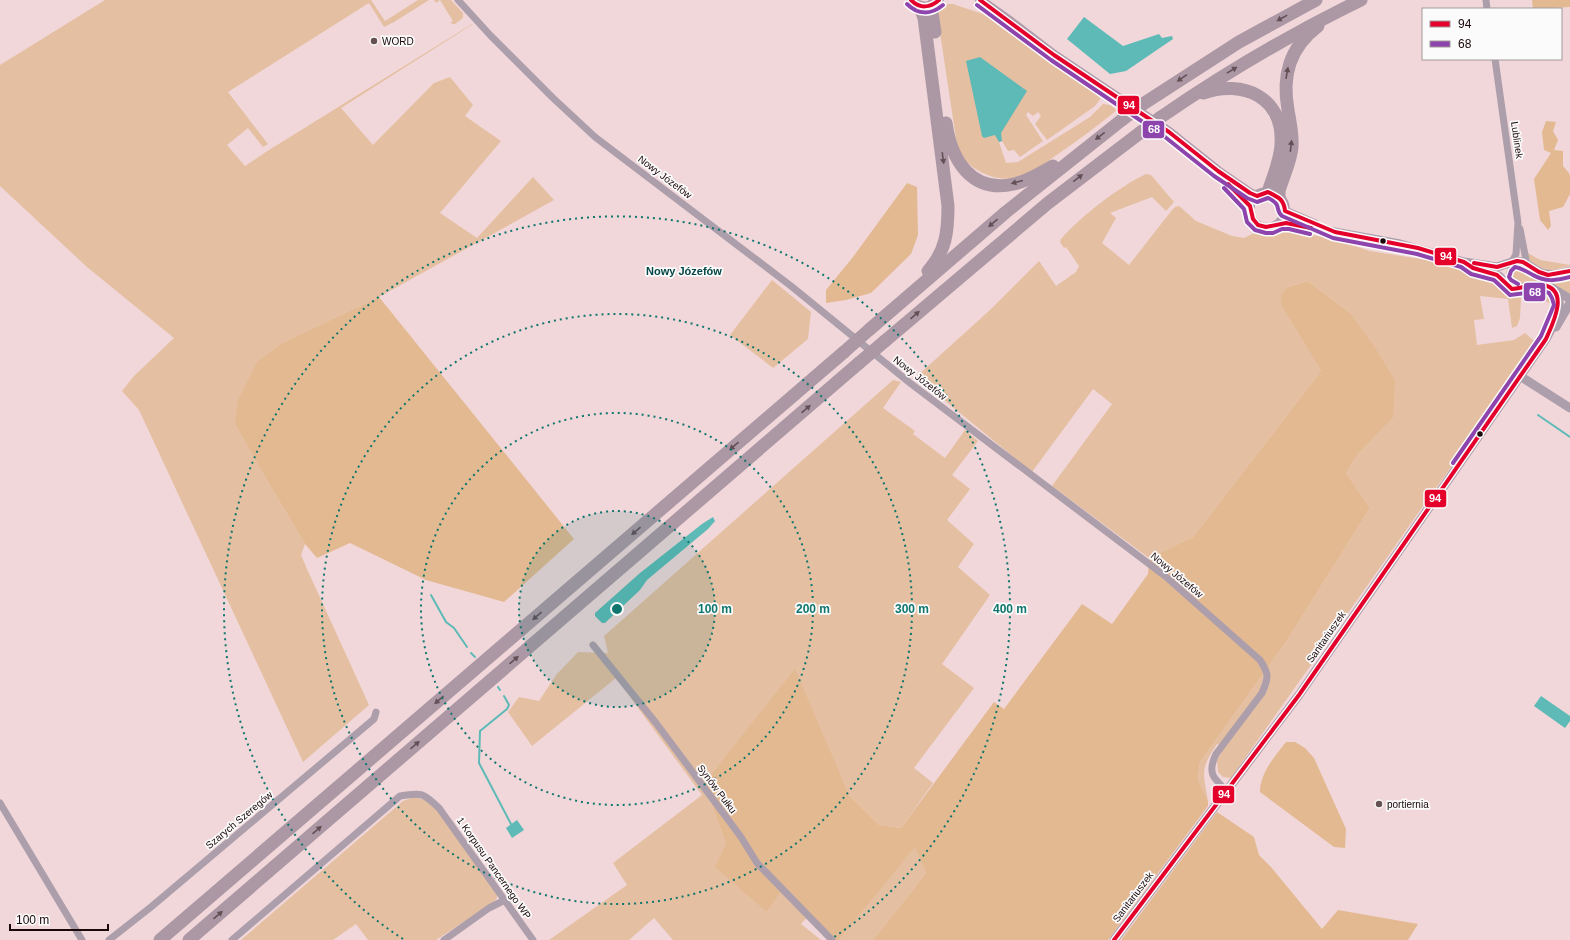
<svg xmlns="http://www.w3.org/2000/svg" width="1570" height="940" viewBox="0 0 1570 940" font-family="Helvetica,sans-serif">
<rect width="100%" height="100%" fill="#f1d7d9"/>
<g fill="#e4bfa1">
<polygon points="105,0 371,0 385,21 418,0 429,0 394,22 384,27 369,3 228,92 268,144 263,147 248,128 227,145 245,166 269,150 472,24 473,24 341,108 373,145 434,83 450,77 473,105 465,116 501,141 440,213 477,238 533,177 554,200 379,297 284,342 236,423 268,482 305,544 301,555 307,569 369,705 303,762 139,410 122,391 134,376 174,338 87,267 0,186 0,65"/>
<polygon points="434,0 451,0 463,13 463,18 455,24 452,24 451,22 453,21 440,0 436,3"/>
<path d="M941,4H953L983,14L1043,58L1101,98L1095,106L1047,140L1035,124L1041,116L1038,112L1033,116L1028,112L1026,115L1043,141L1020,157L1014,150L1008,151L1002,141L999,142L1006,163L1018,162L1090,117L1103,104L1110,105L1117,110C1098,125 1079,140 1058,154C1046,163 1033,172 1019,177C1000,183 975,173 963,158C960,155 959,149 957,145L937,13Z"/>
<path d="M1146,174L1151,175L1174,202L1166,211L1152,197L1110,213L1116,218L1102,243L1129,265L1172,210L1175,207L1179,206L1196,221L1232,236L1244,238L1256,232L1264,234L1292,231L1333,239L1370,251L1433,261L1480,277L1492,283L1505,293L1521,298L1520,318L1517,326L1512,328L1508,299L1480,296L1484,319L1474,320L1477,345L1514,340L1525,333L1534,341C1503,398 1461,453 1423,506C1360,597 1295,687 1231,778L1223,777L1218,772L1217,760L1224,747L1217,744C1200,770 1203,771 1208,801L1198,779L1200,762L1286,642L1370,508L1346,473L1358,454L1393,418L1350,313L1308,281L1288,287L1282,307L1321,371L1193,537L1149,558L1052,486L1112,404L1093,389L1032,472L916,377L990,310L1039,261L1056,286L1076,272L1079,266L1066,247L1064,248L1060,242L1061,239C1080,217 1120,186 1146,174Z"/>
<path d="M1528,253L1540,260L1570,265V266C1548,271 1551,273 1530,262Z"/>
<path d="M1522,265C1539,281 1548,276 1570,274V295C1558,289 1545,280 1532,281C1525,282 1520,285 1513,285L1506,278V272L1510,266Z"/>
<polygon points="772,280 811,312 808,339 773,368 730,335"/>
<polygon points="1537,288 1550,291 1557,305 1551,304 1542,299 1526,296 1527,290"/>
<polygon points="893,380 901,382 883,408 915,431 913,434 945,458 965,430 978,441 952,475 970,489 947,520 974,544 958,567 990,595 942,664 974,688 914,768 933,783 901,828 879,825 850,796 795,670 704,783 726,844 767,912 785,887 811,913 801,924 821,940 673,940 654,918 629,940 549,940 627,885 613,863 702,795 616,678 532,746 508,712 519,697 539,701 556,675 578,652 608,653 604,636"/>
<polygon points="414,797 425,800 438,811 497,892 497,898 494,902 436,940 368,940 356,924 333,940 241,940 403,801"/>
<polygon points="915,846 926,873 873,940 839,940"/>
</g>
<g fill="#e3b992">
<polygon points="1532,0 1570,0 1570,7 1533,9"/>
<polygon points="1546,121 1556,122 1553,131 1558,140 1554,150 1563,151 1563,166 1569,173 1570,176 1570,194 1563,207 1549,211 1551,226 1548,230 1540,220 1534,179 1551,153 1544,150 1542,132"/>
<polygon points="907,183 917,187 918,235 911,254 871,293 846,300 826,303 826,290 853,257"/>
<polygon points="1308,281 1350,313 1376,349 1395,381 1393,418 1358,454 1346,473 1370,508 1286,642 1200,762 1198,779 1208,801 1208,806 1108,940 873,940 926,873 915,847 839,940 836,940 785,887 767,912 715,867 726,844 704,783 795,669 850,796 879,825 901,828 994,702 1004,709 1082,604 1112,624 1148,574 1149,558 1193,537 1321,371 1282,307 1281,295 1288,287"/>
<polygon points="379,297 574,539 504,602 426,580 350,543 317,558 305,544 268,482 235,423 238,400 257,362 284,342"/>
<path d="M1286,742H1295L1305,748L1314,758L1346,829L1345,848L1334,847L1260,792C1260,773 1275,756 1286,742Z"/>
<polygon points="1217,812 1254,837 1259,855 1271,867 1322,929 1338,910 1418,924 1408,940 1121,940"/>
</g>
<g fill="#5dbab7">
<polygon points="1084,17 1123,46 1159,34 1162,38 1172,36 1173,39 1126,71 1110,74 1067,39"/>
<polygon points="980,57 1027,91 1001,133 1002,141 999,142 995,135 984,138 982,136 966,61"/>
<polygon points="713,517 715,521 708,529 647,580 640,590 605,623 602,623 595,616 595,613 640,573 702,524"/>
<polygon points="1541,696 1570,716 1570,721 1565,728 1534,706"/>
<polygon points="517,820 524,830 512,838 506,828"/>
</g>
<g fill="none" stroke-linecap="round" stroke-linejoin="round">
<g stroke="#5dbab7" stroke-width="2">
<polyline points="1538,415 1570,437"/>
<polyline points="431,595 446,622 454,628 467,647"/>
<polyline points="471,653 475,657"/>
<polyline points="498,687 500,690"/>
<polyline points="504,696 509,705 507,709 480,731 479,763 511,824"/>
</g>
<g stroke="#ac9eab" stroke-width="7">
<path d="M458,0L490,35L553,98L595,137L791,286L910,383L1165,576L1260,660C1269,674 1269,677 1262,693L1216,754C1207,773 1213,778 1227,791"/>
<polyline points="1486,0 1487,9"/>
<polyline points="1495,59 1518,223 1516,254 1512,262"/>
<polyline points="1520,229 1527,265"/>
<polyline points="593,645 656,723 741,837 757,863 832,940"/>
<polyline points="0,803 82,940"/>
<polyline points="109,940 151,907 374,719 376,712"/>
<path d="M232,940L400,796C422,792 423,793 439,808L533,940"/>
<polyline points="444,940 489,908 505,900"/>
</g>
<g stroke="#ac9eab" stroke-width="9">
<polyline points="1285,211 1315,224"/>
<polyline points="1280,222 1400,244 1464,262 1497,267 1512,262"/>
<path d="M1508,264C1523,255 1532,271 1545,274C1554,276 1562,273 1570,271"/>
<polyline points="1477,269 1499,276 1507,285 1512,289 1542,285 1552,288 1570,299"/>
<polyline points="1556,327 1570,303"/>
<polyline points="1520,376 1570,408"/>
<path d="M1114,940L1299,695L1546,339C1554,323 1568,303 1552,288"/>
</g>
<g stroke="#ae9caa" stroke-width="10">
<path d="M911,0C919,9 930,9 939,0"/>
<polyline points="980,0 1007,19 1054,55 1169,132 1218,171 1250,193 1257,196"/>
<polyline points="1228,183 1250,206"/>
<circle cx="1267" cy="210" r="18"/>
</g>
<g stroke="#ac98a5" stroke-width="13">
<polyline points="933,5 932,13 935,32"/>
<path d="M920,7L924,18L948,206C948,232 946,251 928,271"/>
<path d="M1203,93C1243,79 1284,97 1281,145C1280,161 1273,177 1268,192"/>
<polyline points="1143,104 1239,42 1316,0"/>
<path d="M1161,117C1225,73 1291,34 1361,0"/>
<path d="M946,123C951,159 971,194 1014,184C1028,181 1040,173 1053,166"/>
<path d="M1279,197V191C1283,177 1291,161 1292,147C1293,134 1290,122 1288,110C1282,76 1289,48 1318,26"/>
<polyline points="870,329 1006,212 1123,119"/>
<polyline points="885,341 1048,203 1141,132"/>
<polyline points="160,940 844,352"/>
<polyline points="189,940 859,363"/>
</g>
<g stroke="#ac98a5" stroke-width="13">
<polyline points="1123,119 1143,104"/>
<polyline points="1141,132 1161,117"/>
<polyline points="844,352 870,329"/>
<polyline points="859,363 885,341"/>
</g>
<defs>
<g id="bus-1">
<path d="M911,0C920,9 930,8 939,0"/>
<path d="M980,0L1054,55L1169,132L1218,171L1250,193L1257,196L1268,192C1278,197 1284,199 1285,211L1335,232L1418,248L1464,262L1473,268L1497,275L1512,289C1521,288 1534,284 1543,285C1570,290 1553,323 1546,339L1299,695L1114,940"/>
<polyline points="1228,184 1250,206 1253,219 1258,225 1266,227 1286,223 1311,228"/>
<polyline points="1474,263 1497,267 1517,261 1523,262 1539,272 1548,275 1570,271"/>
</g>
<g id="bus-2">
<path d="M907,4C918,15 931,15 943,5"/>
<path d="M977,5L1051,60L1165,137L1214,176L1247,198L1257,202L1268,198C1283,205 1274,209 1282,216L1333,238L1417,254L1461,267L1471,274L1494,280L1510,295L1542,291L1549,293L1552,298L1554,305L1541,336L1453,463"/>
<polyline points="1224,188 1244,209 1247,222 1255,230 1266,233 1273,233 1282,229 1289,229 1310,234"/>
<path d="M1518,284L1511,280L1509,277L1511,271L1515,267C1522,268 1527,272 1533,275C1545,282 1556,281 1570,277"/>
</g>
</defs>
<use href="#bus-1" stroke="#fbfbfb" stroke-width="7"/>
<use href="#bus-2" stroke="#fbfbfb" stroke-width="7"/>
<use href="#bus-1" stroke="#e4002b" stroke-width="4"/>
<use href="#bus-2" stroke="#8e44ad" stroke-width="4"/>
</g>
<defs><path id="oneway-solid" d="M-6-.8H1V-3.2L6.5 0L1 3.2V.8H-6Z"/></defs>
<g fill="#635057">
<use href="#oneway-solid" transform="translate(1282 18) rotate(151)"/>
<use href="#oneway-solid" transform="translate(1232 70) rotate(-31)"/>
<use href="#oneway-solid" transform="translate(1287 73) rotate(-80)"/>
<use href="#oneway-solid" transform="translate(1182 78) rotate(146)"/>
<use href="#oneway-solid" transform="translate(1100 136) rotate(142)"/>
<use href="#oneway-solid" transform="translate(1291 146) rotate(-83)"/>
<use href="#oneway-solid" transform="translate(943 158) rotate(82)"/>
<use href="#oneway-solid" transform="translate(1078 178) rotate(-38)"/>
<use href="#oneway-solid" transform="translate(1017 182) rotate(165)"/>
<use href="#oneway-solid" transform="translate(993 223) rotate(140)"/>
<use href="#oneway-solid" transform="translate(915 315) rotate(-41)"/>
<use href="#oneway-solid" transform="translate(806 409) rotate(-41)"/>
<use href="#oneway-solid" transform="translate(734 446) rotate(139)"/>
<use href="#oneway-solid" transform="translate(636 531) rotate(139)"/>
<use href="#oneway-solid" transform="translate(537 616) rotate(139)"/>
<use href="#oneway-solid" transform="translate(514 660) rotate(-41)"/>
<use href="#oneway-solid" transform="translate(439 700) rotate(139)"/>
<use href="#oneway-solid" transform="translate(415 745) rotate(-41)"/>
<use href="#oneway-solid" transform="translate(317 830) rotate(-41)"/>
<use href="#oneway-solid" transform="translate(218 915) rotate(-41)"/>
</g>
<circle cx="617" cy="609" r="98" fill="#0f766e" fill-opacity=".12"/>
<g fill="none" stroke="#0f766e" stroke-width="2" stroke-dasharray="2 4">
<circle cx="617" cy="609" r="98"/>
<circle cx="617" cy="609" r="196"/>
<circle cx="617" cy="609" r="295"/>
<path d="M403 939A393 393 0 1 1 831 939"/>
</g>
<g fill="#655052" stroke="#fbfbfb" stroke-width="1.5">
<circle cx="374" cy="41" r="4"/>
<circle cx="1379" cy="804" r="4"/>
</g>
<g fill="#1a0709" stroke="#fbfbfb" stroke-width="1.5">
<circle cx="1383" cy="241" r="3.5"/>
<circle cx="1480" cy="434" r="3.5"/>
</g>
<g text-anchor="middle" dominant-baseline="central" stroke-width="3.5" stroke-linejoin="round" paint-order="stroke">
<g font-size="10" fill="#1a0709" stroke="#fbfbfb" text-anchor="start">
<text x="382" y="41">WORD</text>
<text x="1387" y="804">portiernia</text>
</g>
<g font-size="10" fill="#1a0709" stroke="#fbfbfb">
<text transform="translate(1517 140) rotate(82)">Lublinek</text>
<text transform="translate(665 177) rotate(37)">Nowy Józefów</text>
<text transform="translate(920 378) rotate(38)">Nowy Józefów</text>
<text transform="translate(1177 575) rotate(40)">Nowy Józefów</text>
<text transform="translate(1326 637) rotate(-55)">Sanitariuszek</text>
<text transform="translate(717 789) rotate(53)">Synów Pułku</text>
<text transform="translate(239 820) rotate(-40)">Szarych Szeregów</text>
<text transform="translate(494 868) rotate(55)">1 Korpusu Pancernego WP</text>
<text transform="translate(1133 897) rotate(-53)">Sanitariuszek</text>
</g>
<g font-size="11" font-weight="bold" fill="#044645" stroke="#fbfbfb">
<text x="684" y="271">Nowy Józefów</text>
</g>
</g>
<circle cx="617" cy="609" r="6" fill="#0f766e" stroke="#fbfbfb" stroke-width="2"/>
<g font-size="12" text-anchor="middle" font-weight="bold" fill="#0f766e" stroke="#fbfbfb" stroke-width="3.5" stroke-linejoin="round" paint-order="stroke">
<text x="715" y="613">100 m</text>
<text x="813" y="613">200 m</text>
<text x="912" y="613">300 m</text>
<text x="1010" y="613">400 m</text>
</g>
<g stroke="#fbfbfb" stroke-width="1.5">
<rect x="1117" y="95" width="23" height="20" rx="4" fill="#e4002b"/>
<rect x="1142" y="120" width="23" height="19" rx="4" fill="#8e44ad"/>
<rect x="1434" y="247" width="23" height="19" rx="4" fill="#e4002b"/>
<rect x="1523" y="282" width="23" height="20" rx="4" fill="#8e44ad"/>
<rect x="1424" y="489" width="23" height="19" rx="4" fill="#e4002b"/>
<rect x="1212" y="785" width="23" height="19" rx="4" fill="#e4002b"/>
</g>
<g font-size="11" text-anchor="middle" font-weight="bold" fill="#fff">
<text x="1129" y="109">94</text>
<text x="1154" y="133">68</text>
<text x="1446" y="260">94</text>
<text x="1535" y="296">68</text>
<text x="1435" y="502">94</text>
<text x="1224" y="798">94</text>
</g>
<rect x="1422" y="8" width="140" height="52" fill="#fbfbfb" stroke="#a1999a"/>
<rect x="1430" y="21" width="20" height="6" fill="#e4002b" stroke="#a1999a"/>
<text x="1458" y="28" font-size="12" fill="#1a0709">94</text>
<rect x="1430" y="41" width="20" height="6" fill="#8e44ad" stroke="#a1999a"/>
<text x="1458" y="48" font-size="12" fill="#1a0709">68</text>
<path d="M10 924v6h98v-6" fill="none" stroke="#1a0709" stroke-width="2"/>
<text x="16" y="924" font-size="12" fill="#1a0709" stroke="#fbfbfb" stroke-width="3" paint-order="stroke">100 m</text>
</svg>
